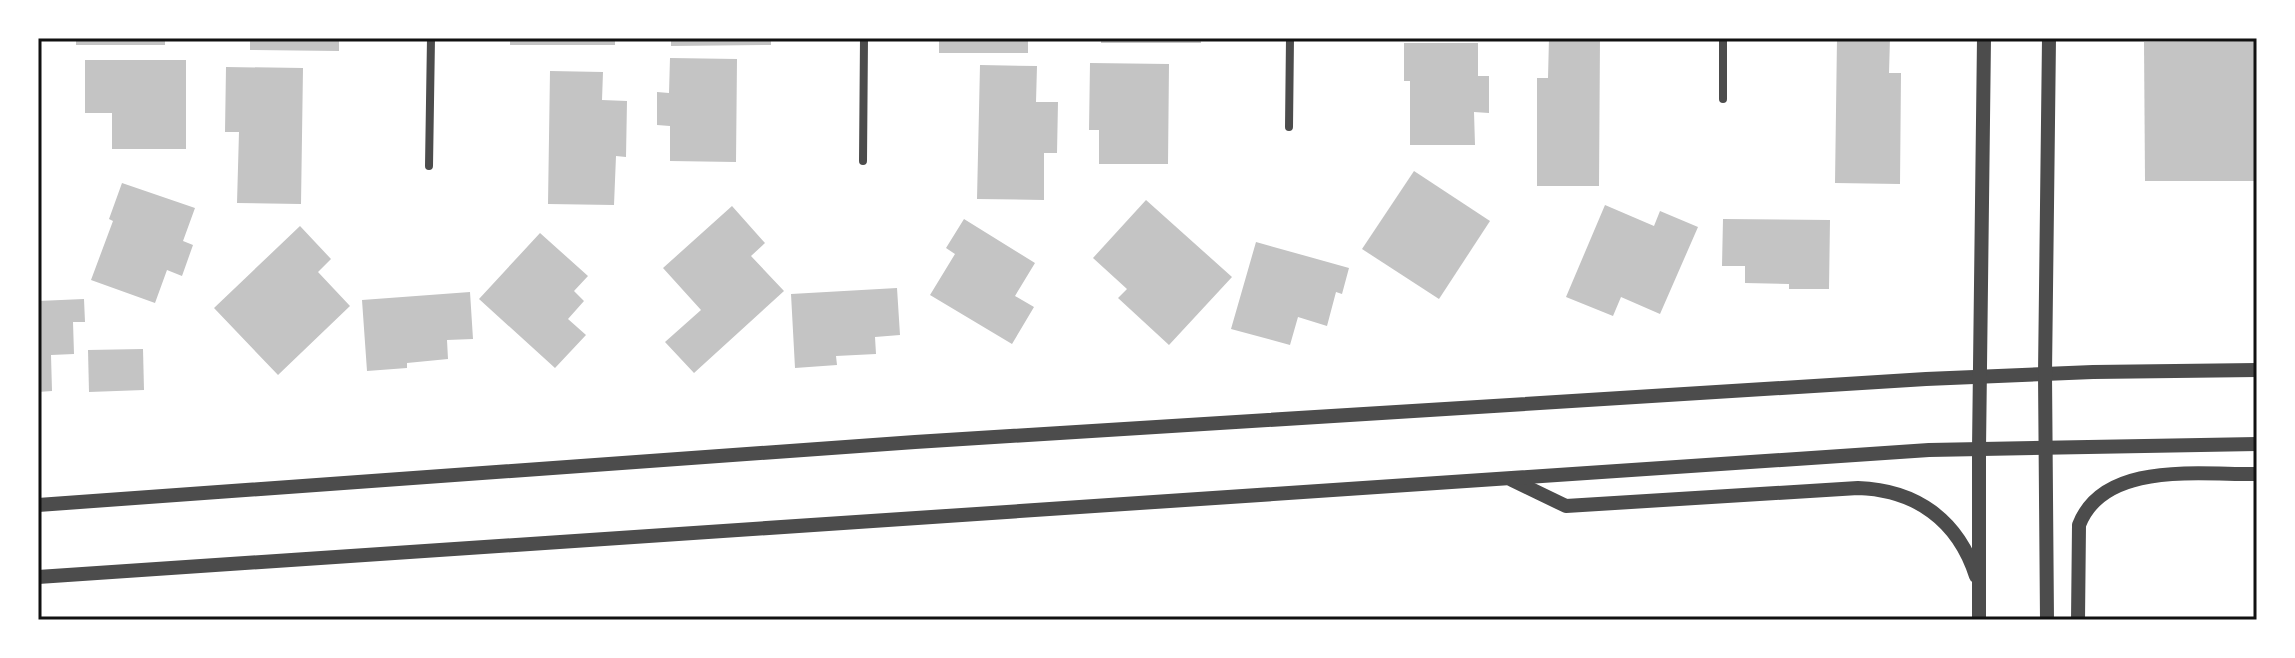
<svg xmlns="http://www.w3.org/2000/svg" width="2295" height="658" viewBox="0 0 2295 658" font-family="'DM Sans',sans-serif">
<rect width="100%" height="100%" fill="#fff"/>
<g fill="#c4c4c4">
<rect x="76" y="38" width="89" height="7"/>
<polygon points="250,38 339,38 339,51 250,50"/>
<rect x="510" y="38" width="105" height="7"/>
<polygon points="671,38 771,38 771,45 671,46"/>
<rect x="939" y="38" width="89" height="15"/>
<rect x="1101" y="38" width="100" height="5"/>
<polygon points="1549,38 1600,38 1599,186 1537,186 1537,78 1548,78"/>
<polygon points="1837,38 1890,38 1889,73 1901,73 1900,184 1835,183"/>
<polygon points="2257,41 2257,181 2145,181 2144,42"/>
<polygon points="1404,43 1478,43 1478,76 1489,76 1489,113 1474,112 1475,145 1410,145 1410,81 1404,81"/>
<polygon points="670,58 737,59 736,162 670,161 670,126 657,125 657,92 669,93"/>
<polygon points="85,60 186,60 186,149 112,149 112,113 85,113"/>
<polygon points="1090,63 1169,64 1168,164 1099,164 1099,130 1089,130"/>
<polygon points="980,65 1037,66 1036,102 1058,102 1057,153 1044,153 1044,200 977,199"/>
<polygon points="226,67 303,68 301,204 237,203 239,132 225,132"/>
<polygon points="550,71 603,72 602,100 627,101 626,157 616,156 614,205 548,204"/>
<polygon points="1414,171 1490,221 1439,299 1362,249"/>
<polygon points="122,183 195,208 183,241 193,245 182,276 167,270 155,303 91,280 113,221 109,219"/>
<polygon points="1146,200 1232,277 1169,345 1118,298 1127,289 1093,258"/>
<polygon points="1605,205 1654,226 1660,211 1698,227 1660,314 1621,297 1613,316 1566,297"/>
<polygon points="732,206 765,243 751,256 784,291 694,373 665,342 701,310 663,268"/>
<polygon points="964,219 1035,263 1015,296 1034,307 1012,344 930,295 955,254 946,248"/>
<polygon points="1723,219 1830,220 1829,289 1789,289 1789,284 1745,283 1745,266 1722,266"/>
<polygon points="300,226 331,259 318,272 350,306 278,375 214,308"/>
<polygon points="540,233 588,276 574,291 584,301 568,319 586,335 555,368 479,299"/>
<polygon points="1256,242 1349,268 1342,294 1336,292 1327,326 1298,317 1290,345 1231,329"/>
<polygon points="897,288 900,335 875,337 876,354 836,356 837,365 795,368 791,294"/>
<polygon points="470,292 473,339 447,340 448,359 407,363 407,368 367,371 362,300"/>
<polygon points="84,299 85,322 73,322 74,354 51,355 52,391 38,392 38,301"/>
<polygon points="143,349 144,390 89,392 88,350"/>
</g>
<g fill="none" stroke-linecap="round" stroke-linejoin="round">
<g stroke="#4c4c4c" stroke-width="8">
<polyline points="1723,99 1723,38"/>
<polyline points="1289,127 1290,38"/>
<polyline points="863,161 864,38"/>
<polyline points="429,166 431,38"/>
</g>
<g stroke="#4c4c4c" stroke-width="14">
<path d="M1512,480L1566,506L1858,488C1916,490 1958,520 1976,576"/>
<polyline points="38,505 915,442 1926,379 2093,372 2257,370"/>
<polyline points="38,577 1929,450 2257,444"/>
<polyline points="1979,620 1979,449 1984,38"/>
<polyline points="2047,620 2045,374 2049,38"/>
<path d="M2078,620L2079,525C2104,460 2202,475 2257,474"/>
</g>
</g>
<rect width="2295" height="658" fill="none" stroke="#ffffff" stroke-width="80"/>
<rect x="40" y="40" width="2215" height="578" fill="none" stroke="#111" stroke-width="3"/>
</svg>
